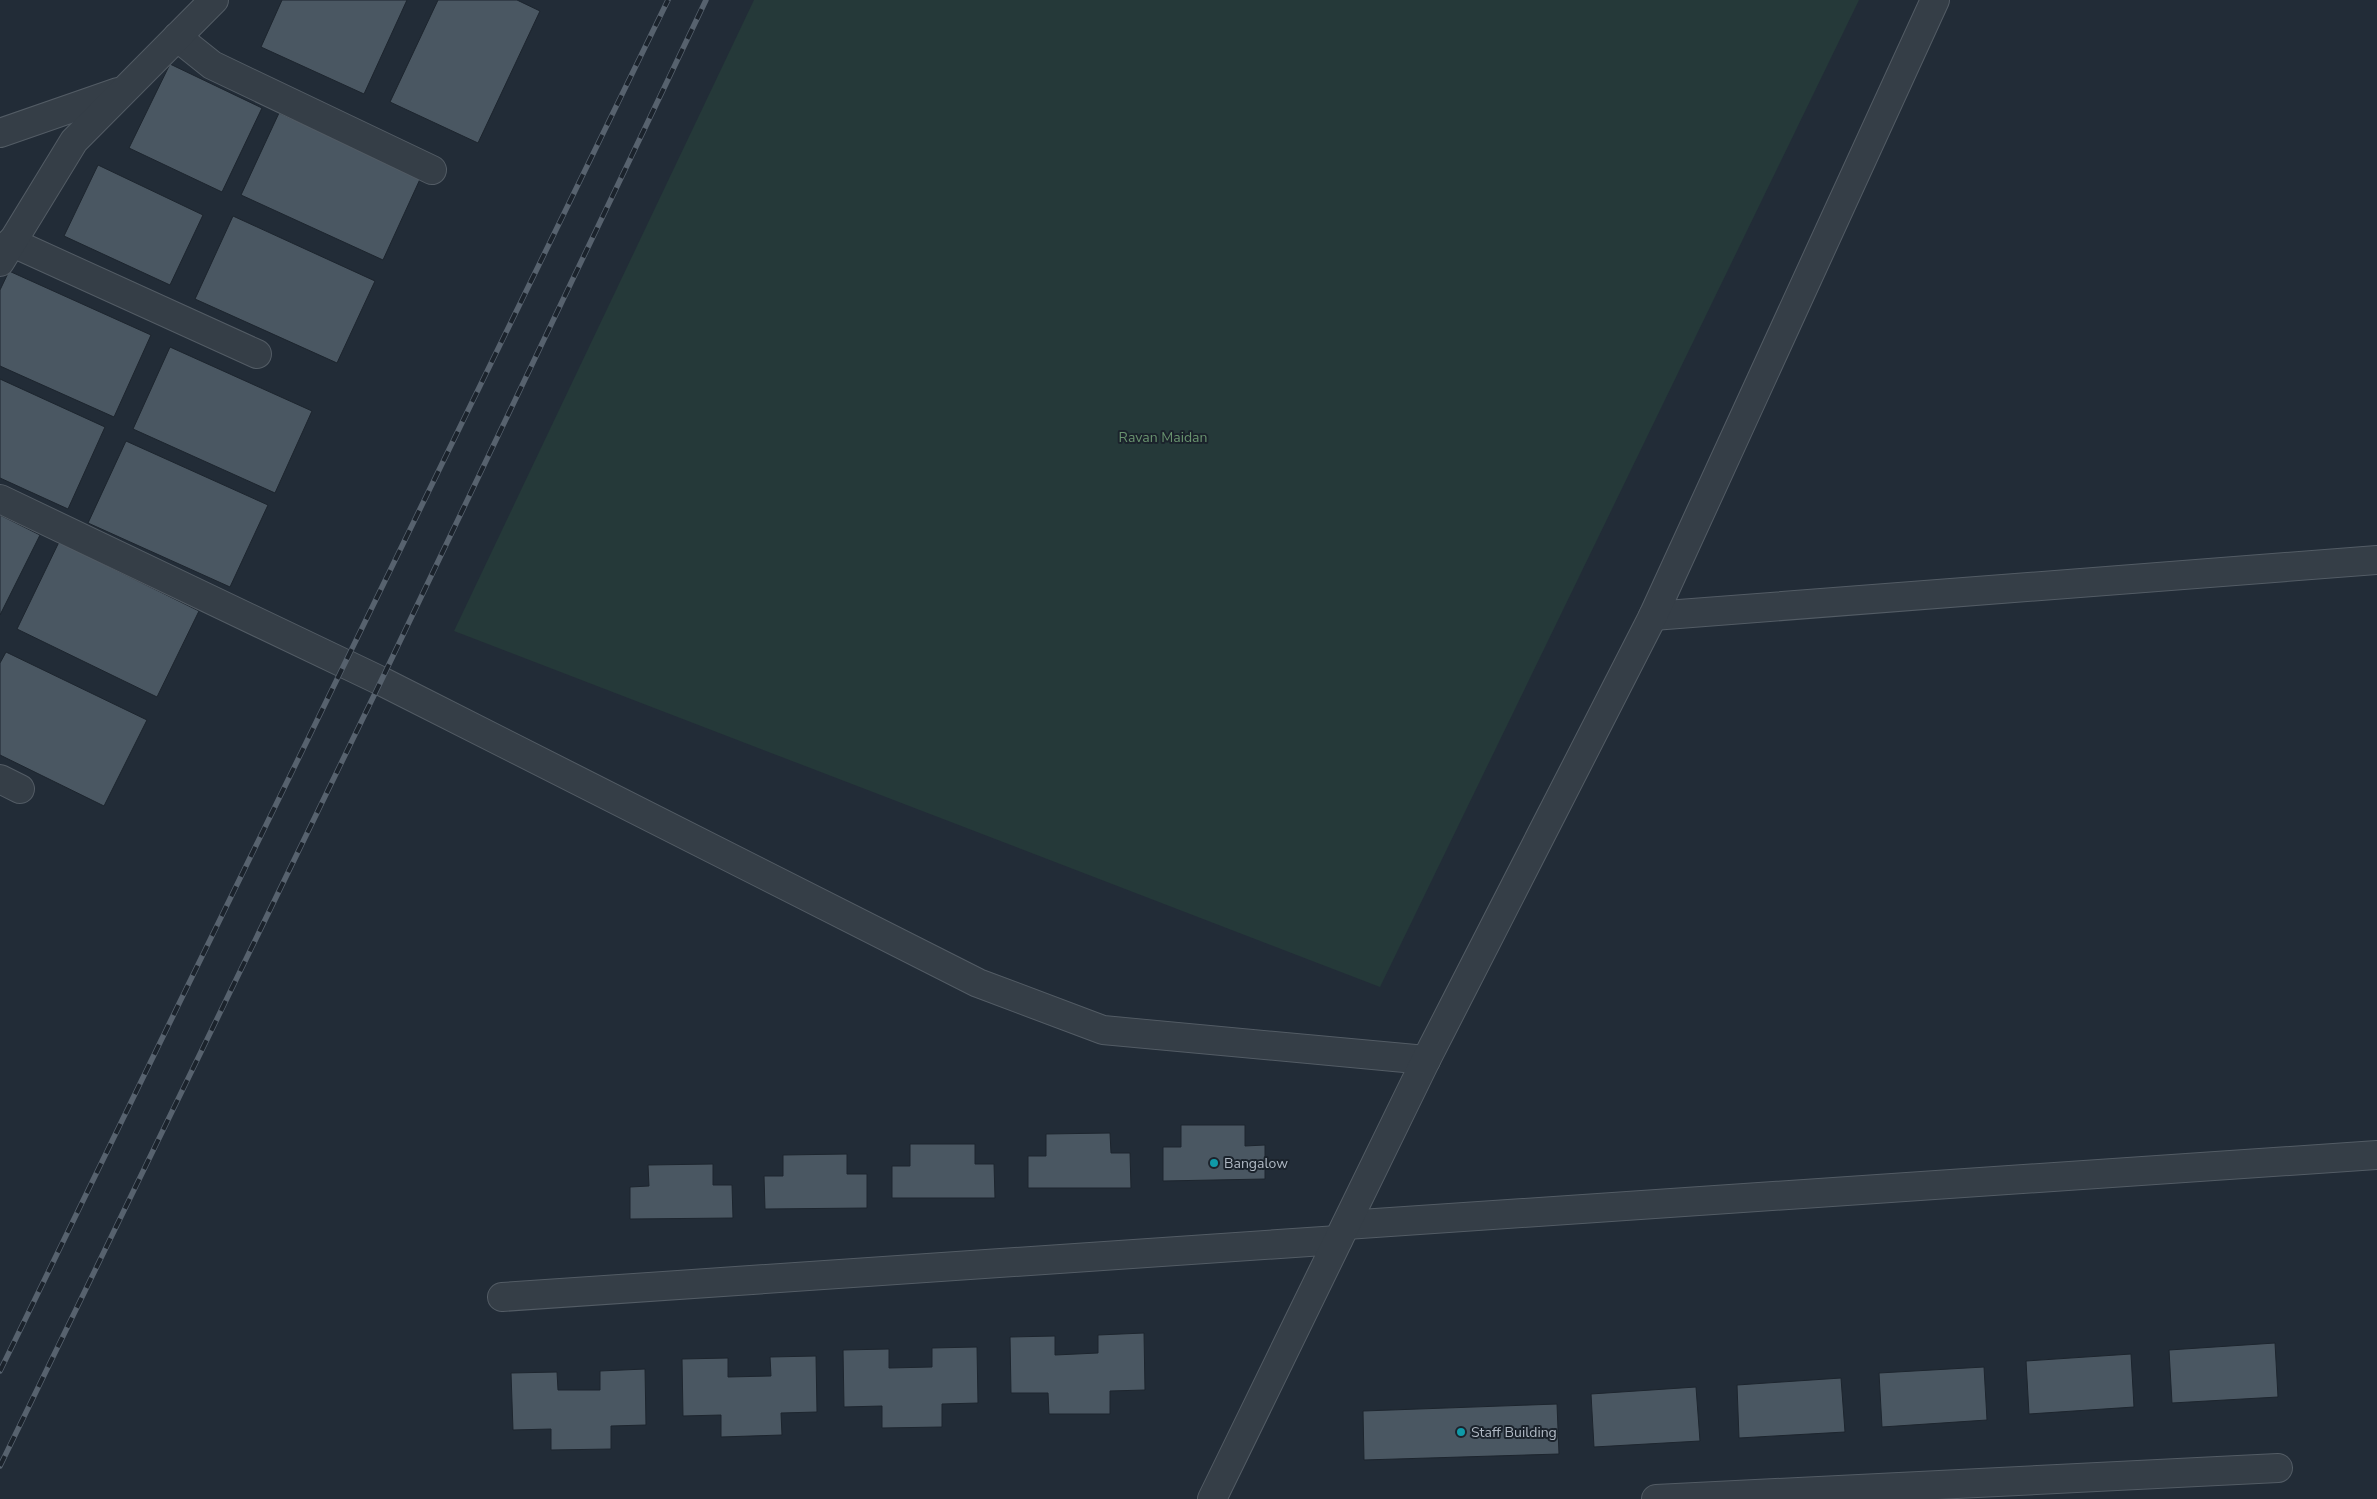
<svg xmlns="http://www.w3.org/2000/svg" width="2377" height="1499" viewBox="0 0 2377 1499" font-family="'Nunito Sans',sans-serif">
<rect width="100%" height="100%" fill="#222c37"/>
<polygon fill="#253939" points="754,0 1859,0 1380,987 454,631"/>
<g fill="#4a5762" stroke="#1d252e">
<polygon points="282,0 407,0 364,94 261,47"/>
<polygon points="438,0 517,0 540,11 478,143 390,102"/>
<polygon points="170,64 262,108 222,192 129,148"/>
<polygon points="279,113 421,177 383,260 241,195"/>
<polygon points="98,165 203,215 170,285 64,236"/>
<polygon points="233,216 375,281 337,363 195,299"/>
<polygon points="9,271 151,335 114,417 0,366 0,290"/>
<polygon points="170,347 312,411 275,493 133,429"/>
<polygon points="0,379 105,427 68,509 0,478"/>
<polygon points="126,441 268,505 230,587 88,523"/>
<polygon points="0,515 40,535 0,615"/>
<polygon points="59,542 199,611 157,697 17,629"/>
<polygon points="6,652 147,720 104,806 0,755 0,663"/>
<polygon points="1181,1125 1245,1125 1245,1146 1265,1145 1265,1179 1163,1181 1163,1147 1181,1147"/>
<polygon points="1110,1133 1111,1153 1130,1153 1131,1188 1028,1188 1028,1156 1046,1156 1046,1134"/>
<polygon points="910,1144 975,1144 975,1164 994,1164 995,1198 892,1198 892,1166 910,1166"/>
<polygon points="847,1154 847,1174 867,1174 867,1208 765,1209 764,1176 783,1176 783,1155"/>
<polygon points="713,1164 713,1185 732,1185 733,1218 630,1219 630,1187 649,1186 648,1165"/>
<polygon points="1144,1333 1145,1390 1110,1391 1110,1414 1049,1414 1048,1393 1011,1393 1010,1337 1055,1336 1055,1355 1098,1353 1098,1335"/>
<polygon points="2275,1343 2278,1397 2172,1403 2169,1350"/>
<polygon points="977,1347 978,1403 942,1404 942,1427 882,1428 882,1406 844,1407 843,1350 889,1349 889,1368 932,1367 932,1348"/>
<polygon points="2131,1354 2134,1407 2029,1414 2026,1361"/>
<polygon points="816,1356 817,1412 781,1413 782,1435 721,1437 721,1415 683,1416 682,1359 728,1358 728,1377 771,1376 770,1357"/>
<polygon points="1984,1367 1987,1420 1882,1427 1879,1373"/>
<polygon points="645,1369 646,1425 611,1426 611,1449 551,1450 551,1429 513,1430 511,1373 557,1372 558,1390 600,1390 600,1371"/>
<polygon points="1841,1378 1845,1432 1739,1438 1737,1385"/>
<polygon points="1696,1387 1700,1441 1594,1447 1591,1394"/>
<polygon points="1557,1404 1559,1454 1364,1460 1363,1411"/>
</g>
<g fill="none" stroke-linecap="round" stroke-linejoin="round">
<g stroke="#535c65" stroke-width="30">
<g id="minor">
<polyline points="177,37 212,65 432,170"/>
<polyline points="0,133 118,92"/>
<polyline points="11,242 257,354"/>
<polyline points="0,262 74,141 214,0"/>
<polyline points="0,499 381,681 978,983 1103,1030 1426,1060"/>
<polyline points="1653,616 2377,560"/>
<polyline points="0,779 20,789"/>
<polyline points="1346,1225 2377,1155"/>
<polyline points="502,1297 1338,1240"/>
<polyline points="1212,1499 1426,1060 1653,616 1935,0"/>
<polyline points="1656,1499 2278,1468"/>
</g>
</g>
<use href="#minor" stroke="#353e47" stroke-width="28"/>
<g stroke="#57626e" stroke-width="5.5">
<g id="rail">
<polyline points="0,1371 668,0"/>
<polyline points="0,1466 381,681 706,0"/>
</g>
</g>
<use href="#rail" stroke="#1b232c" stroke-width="4" stroke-dasharray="11" stroke-linecap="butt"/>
</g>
<g fill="#0f9aa8" stroke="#1b232c" stroke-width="2">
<circle cx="1214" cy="1163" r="5"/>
<circle cx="1461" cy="1432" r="5"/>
</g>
<g text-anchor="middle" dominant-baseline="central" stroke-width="4" stroke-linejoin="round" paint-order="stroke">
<g font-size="14" fill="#69936f" stroke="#1b232c">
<text x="1163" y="437">Ravan Maidan</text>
</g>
<g font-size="14" fill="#b0b9c4" stroke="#1b232c" text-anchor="start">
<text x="1224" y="1163">Bangalow</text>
<text x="1471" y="1432">Staff Building</text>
</g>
</g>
</svg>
